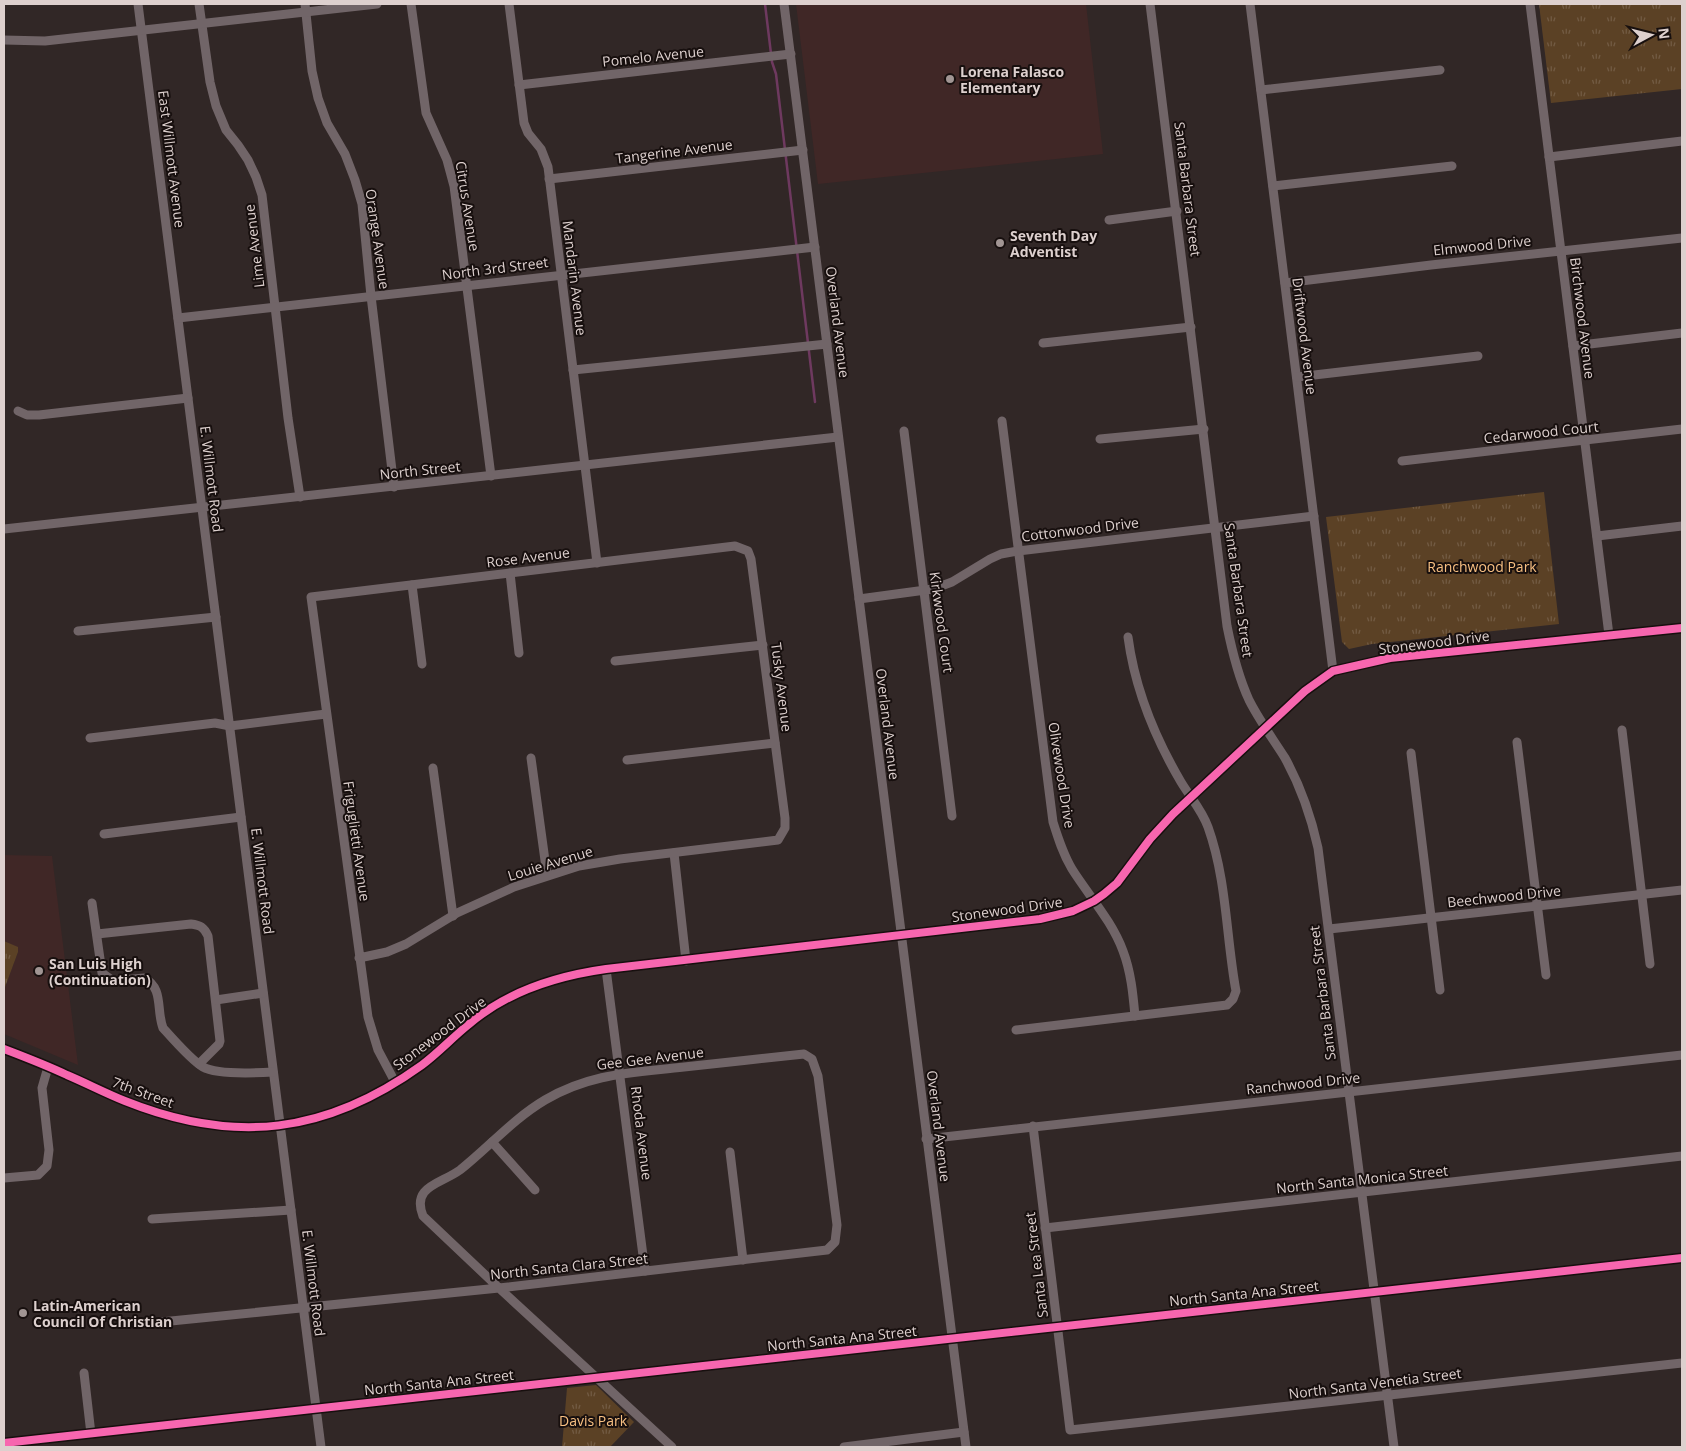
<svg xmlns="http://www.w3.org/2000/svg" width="1686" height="1451" viewBox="0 0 1686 1451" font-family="'Open Sans',sans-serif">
<defs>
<pattern id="grass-tufts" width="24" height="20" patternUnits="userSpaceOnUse" patternTransform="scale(1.25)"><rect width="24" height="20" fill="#5b4125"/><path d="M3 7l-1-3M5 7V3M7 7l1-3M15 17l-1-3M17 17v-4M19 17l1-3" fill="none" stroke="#725b43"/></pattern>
</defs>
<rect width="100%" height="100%" fill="#312726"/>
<g fill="#402726">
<polygon points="796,4 1086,4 1103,154 818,184"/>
<polygon points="4,855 52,856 78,1065 4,1034 4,990 18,952 17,947 4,941"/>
</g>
<g fill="url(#grass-tufts)">
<polygon points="1539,4 1682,4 1682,89 1551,103"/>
<polygon points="1544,492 1559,624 1372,644 1349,649 1342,642 1326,517"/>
<polygon points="4,941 18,947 18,952 4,990"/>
<polygon points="596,1385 634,1422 610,1447 562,1447 567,1388"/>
</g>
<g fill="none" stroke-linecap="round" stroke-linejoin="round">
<polyline stroke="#6e395f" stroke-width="2.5" points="765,4 772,62 776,74 815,402"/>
<g stroke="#716568" stroke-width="9">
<polyline points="138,4 321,1447"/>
<polyline points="199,4 210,82 216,106 226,130 238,145 248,160 256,177 262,195 288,418 300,497"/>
<polyline points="305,4 312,71 318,98 327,123 345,154 355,180 362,204 371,296 394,487"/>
<polyline points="411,4 426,113 447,160 454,186 491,476"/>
<polyline points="509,4 524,123 528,133 541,149 548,167 597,563"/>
<polyline points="784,4 966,1447"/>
<path d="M1150,4L1227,626C1232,651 1238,676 1249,700C1259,720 1273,739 1285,758C1301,787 1311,816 1318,848L1394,1447"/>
<polyline points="1250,4 1333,671"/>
<polyline points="1530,4 1609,635"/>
<polyline points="4,40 45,41 377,4"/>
<polyline points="519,85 791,54"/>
<polyline points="1261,90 1440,70"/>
<polyline points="1549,157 1682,141"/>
<polyline points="549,179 803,150"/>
<polyline points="1273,186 1452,166"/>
<polyline points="1109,220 1177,211"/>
<polyline points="1285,283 1431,265 1682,238"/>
<polyline points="178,318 815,247"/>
<polyline points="1043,343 1191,327"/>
<polyline points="1573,346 1682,333"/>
<polyline points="573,370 827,344"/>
<polyline points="1297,377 1478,356"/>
<polyline points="18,411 27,415 39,415 188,398"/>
<path d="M1002,421L1053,822C1058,838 1063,854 1072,869C1089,896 1112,921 1123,951C1131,972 1133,994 1135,1016"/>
<polyline points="904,431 952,816"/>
<polyline points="1100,439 1204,429"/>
<polyline points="1402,461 1682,429"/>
<polyline points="4,529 838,437"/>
<polyline points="1597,536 1682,526"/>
<polyline points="510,573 519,653"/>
<polyline points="412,585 422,664"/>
<polyline points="859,599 933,589 952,582 990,559 1001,554 1018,551 1314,516"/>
<polyline points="78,631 216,617"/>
<polyline points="615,661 763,645"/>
<polyline points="1622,730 1650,964"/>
<polyline points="90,738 215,723 230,726 326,714"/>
<polyline points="1517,742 1546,975"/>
<polyline points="1411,753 1440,990"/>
<polyline points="531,758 547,875"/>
<polyline points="627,760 775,743"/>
<polyline points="433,768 453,916"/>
<polyline points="104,834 241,817"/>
<polyline points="674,853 686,961"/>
<path d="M92,903L102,973L113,981L144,978C164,988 156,1010 163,1028C172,1038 192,1061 203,1067C217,1075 256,1073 273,1072"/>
<polyline points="1329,929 1682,890"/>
<path d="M97,934L191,924C200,925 204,927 208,936L220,1041L219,1044L199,1064"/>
<polyline points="359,958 387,952 406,944 457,913 514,887 579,866 620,859 778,840 785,828 785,818 751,559 748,551 735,546 311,597 368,1017 378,1050 395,1082"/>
<polyline points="606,969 645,1271"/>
<polyline points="216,1000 263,993"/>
<path d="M1016,1030L1227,1005L1233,999L1236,991C1226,937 1227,880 1208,827C1202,810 1190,797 1181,782C1154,736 1135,690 1128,637"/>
<path d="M4,1049C25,1057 46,1065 67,1075C86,1083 105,1093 125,1101C235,1145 326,1134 422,1065C438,1053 452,1038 468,1025C506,992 556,976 606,969L1040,919L1073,911L1094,901L1104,894L1117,883L1150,839L1173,814L1305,691L1333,671L1390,658L1682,628"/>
<polyline points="1033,1126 1070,1430 1682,1363"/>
<polyline points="926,1139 1682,1055"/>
<polyline points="492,1142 535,1190"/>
<polyline points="730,1152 743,1260"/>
<polyline points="4,1178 38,1175 47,1166 49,1150 42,1088 48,1067"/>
<polyline points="152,1219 291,1210"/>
<polyline points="1045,1228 1682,1156"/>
<path d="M161,1322L499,1288L827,1250L835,1242L837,1225L818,1076L812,1059L804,1054C764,1058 724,1063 684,1067C632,1073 591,1073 545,1100C513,1119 489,1147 460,1170C441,1184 411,1186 423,1216L499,1288L672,1447"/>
<polyline points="84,1373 91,1434"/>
<polyline points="4,1443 1682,1258"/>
<polyline points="844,1447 964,1432"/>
</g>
<g stroke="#170f0e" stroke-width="11">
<g id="cycleway">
<path d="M4,1049C25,1057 46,1065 67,1075C86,1083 105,1093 125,1101C235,1145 326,1134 422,1065C438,1053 452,1038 468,1025C506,992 556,976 606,969L1040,919L1073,911L1094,901L1104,894L1117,883L1150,839L1173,814L1305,691L1333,671L1390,658L1682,628"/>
<polyline points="4,1443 1682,1258"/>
</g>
</g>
<use href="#cycleway" stroke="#f766af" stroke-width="8"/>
</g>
<g fill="#a19593" stroke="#170f0e" stroke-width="2">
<circle cx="950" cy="79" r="5"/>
<circle cx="1000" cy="243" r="5"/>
<circle cx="39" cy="971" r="5"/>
<circle cx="23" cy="1313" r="5"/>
</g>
<g text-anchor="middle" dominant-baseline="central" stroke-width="4" stroke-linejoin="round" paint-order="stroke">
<g font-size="14" fill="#ddd0ce" stroke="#170f0e">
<text transform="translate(653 56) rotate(-6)">Pomelo Avenue</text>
<text transform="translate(674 151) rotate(-7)">Tangerine Avenue</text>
<text transform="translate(172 159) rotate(83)">East Willmott Avenue</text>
<text transform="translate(1188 189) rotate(83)">Santa Barbara Street</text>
<text transform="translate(468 206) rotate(81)">Citrus Avenue</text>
<text transform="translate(378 239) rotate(82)">Orange Avenue</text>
<text transform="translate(1482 245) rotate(-6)">Elmwood Drive</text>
<text transform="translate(254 246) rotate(-97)">Lime Avenue</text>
<text transform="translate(495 268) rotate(-7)">North 3rd Street</text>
<text transform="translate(575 278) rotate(83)">Mandarin Avenue</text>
<text transform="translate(1583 318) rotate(83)">Birchwood Avenue</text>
<text transform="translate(838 322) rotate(83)">Overland Avenue</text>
<text transform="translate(1305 336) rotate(83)">Driftwood Avenue</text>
<text transform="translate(1541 432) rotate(-6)">Cedarwood Court</text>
<text transform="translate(420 470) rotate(-6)">North Street</text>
<text transform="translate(212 479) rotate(83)">E. Willmott Road</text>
<text transform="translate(1080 529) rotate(-7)">Cottonwood Drive</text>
<text transform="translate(528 557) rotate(-7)">Rose Avenue</text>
<text transform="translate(1239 590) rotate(82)">Santa Barbara Street</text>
<text transform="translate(942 622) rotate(82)">Kirkwood Court</text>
<text transform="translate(1434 642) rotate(-7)">Stonewood Drive</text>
<text transform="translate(782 687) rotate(83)">Tusky Avenue</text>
<text transform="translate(888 724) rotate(83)">Overland Avenue</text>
<text transform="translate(1062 775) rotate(81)">Olivewood Drive</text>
<text transform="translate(357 841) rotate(82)">Friguglietti Avenue</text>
<text transform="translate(550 863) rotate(-17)">Louie Avenue</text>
<text transform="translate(263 881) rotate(83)">E. Willmott Road</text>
<text transform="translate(1504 896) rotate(-6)">Beechwood Drive</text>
<text transform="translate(1007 909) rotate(-8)">Stonewood Drive</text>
<text transform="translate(1322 993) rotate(-97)">Santa Barbara Street</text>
<text transform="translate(439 1033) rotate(-37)">Stonewood Drive</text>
<text transform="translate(650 1058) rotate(-7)">Gee Gee Avenue</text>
<text transform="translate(1303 1083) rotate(-6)">Ranchwood Drive</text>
<text transform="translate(143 1092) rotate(20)">7th Street</text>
<text transform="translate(939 1126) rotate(83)">Overland Avenue</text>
<text transform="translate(642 1133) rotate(83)">Rhoda Avenue</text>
<text transform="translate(1362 1179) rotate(-6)">North Santa Monica Street</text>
<text transform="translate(1036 1265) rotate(-97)">Santa Lea Street</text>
<text transform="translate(569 1266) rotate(-6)">North Santa Clara Street</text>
<text transform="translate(314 1283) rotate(83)">E. Willmott Road</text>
<text transform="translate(1244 1293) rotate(-6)">North Santa Ana Street</text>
<text transform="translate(842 1338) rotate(-6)">North Santa Ana Street</text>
<text transform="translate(439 1382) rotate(-6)">North Santa Ana Street</text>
<text transform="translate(1375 1383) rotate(-7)">North Santa Venetia Street</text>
</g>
<g font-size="14" font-weight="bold" fill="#ddd0ce" stroke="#170f0e" text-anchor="start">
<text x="960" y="71">Lorena Falasco<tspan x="960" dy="16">Elementary</tspan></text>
<text x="1010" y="235">Seventh Day<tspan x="1010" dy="16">Adventist</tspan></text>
<text x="49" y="963">San Luis High<tspan x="49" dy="16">(Continuation)</tspan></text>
<text x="33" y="1305">Latin-American<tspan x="33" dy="16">Council Of Christian</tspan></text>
</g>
<g font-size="14" fill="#f8c082" stroke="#170f0e">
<text x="1482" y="566">Ranchwood Park</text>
<text x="593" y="1420">Davis Park</text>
</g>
</g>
<rect width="1686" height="1451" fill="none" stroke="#ddd0ce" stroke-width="10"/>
<g transform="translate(1651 35) rotate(83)" stroke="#170f0e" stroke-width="4" paint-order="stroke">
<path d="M0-4L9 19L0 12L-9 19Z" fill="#ddd0ce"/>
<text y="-8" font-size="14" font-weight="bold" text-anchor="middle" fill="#ddd0ce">N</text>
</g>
</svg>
